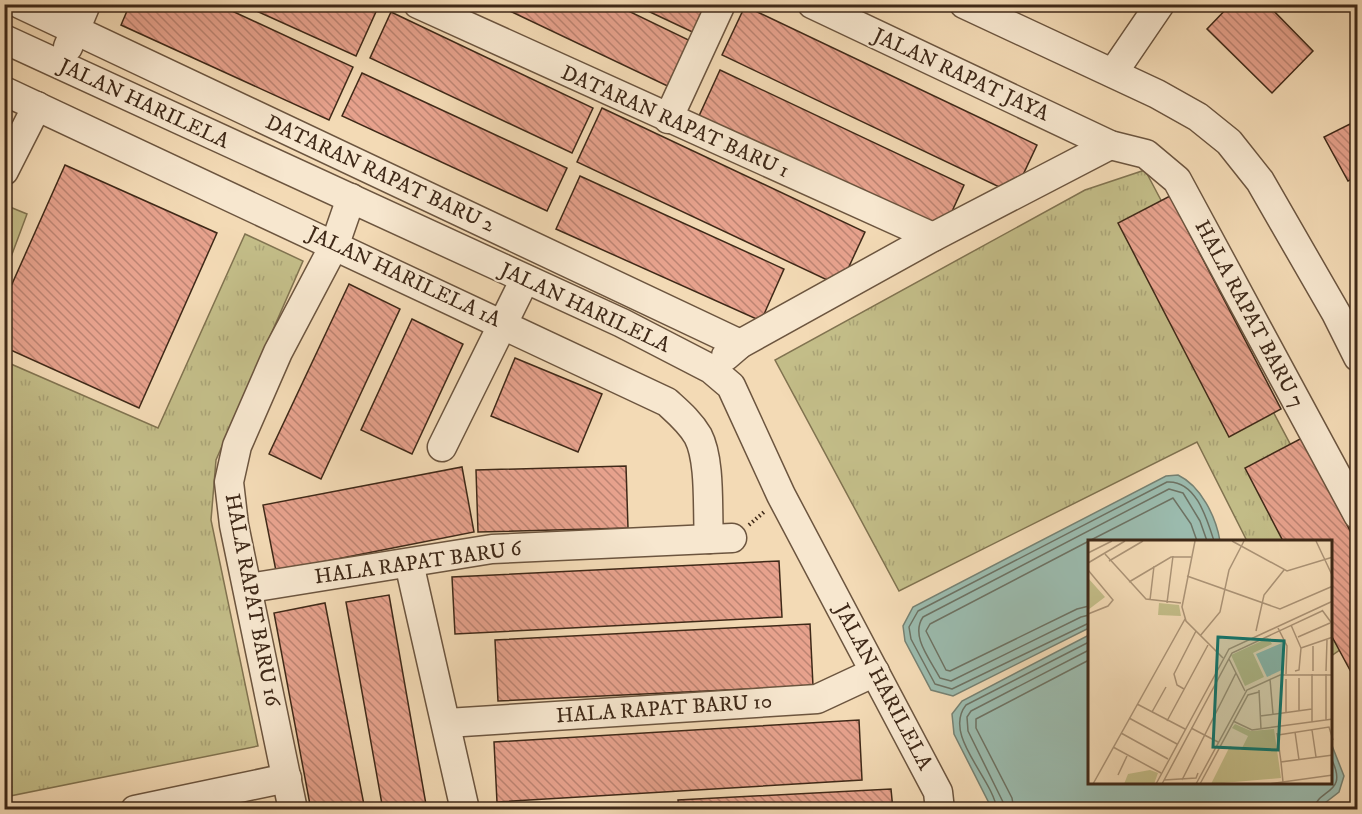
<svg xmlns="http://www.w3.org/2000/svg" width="1362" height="814" viewBox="0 0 1362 814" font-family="'IM FELL DW Pica',serif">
<defs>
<pattern id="grass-tufts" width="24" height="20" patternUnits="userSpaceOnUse" patternTransform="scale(1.5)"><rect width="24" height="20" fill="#c3bd88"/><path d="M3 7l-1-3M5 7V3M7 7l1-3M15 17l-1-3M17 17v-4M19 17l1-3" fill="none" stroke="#a9a275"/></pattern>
<pattern id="building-back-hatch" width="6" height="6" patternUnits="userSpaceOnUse" patternTransform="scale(1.5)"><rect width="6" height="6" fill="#e7a28d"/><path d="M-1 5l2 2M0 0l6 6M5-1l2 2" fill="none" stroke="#bd8472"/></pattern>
</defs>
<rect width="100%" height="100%" fill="#f3dab5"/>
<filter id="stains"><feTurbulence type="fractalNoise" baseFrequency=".00333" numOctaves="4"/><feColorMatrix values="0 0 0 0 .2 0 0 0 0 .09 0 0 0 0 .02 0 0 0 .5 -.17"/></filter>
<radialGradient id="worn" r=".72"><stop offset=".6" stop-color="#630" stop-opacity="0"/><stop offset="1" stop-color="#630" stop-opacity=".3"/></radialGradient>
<g fill="url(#grass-tufts)" stroke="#817350" stroke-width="1.5">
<polygon points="1145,170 1357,570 1357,638 1331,656 1330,541 1247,541 1197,442 899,591 775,360 1085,190"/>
<polygon points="5,205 27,214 5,273"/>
<polygon points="245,234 303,261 216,460 211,520 258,746 5,797 4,361 158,428"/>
</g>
<g fill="#9bbbae" stroke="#768172" stroke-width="1.5">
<path d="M1178,475C1201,486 1216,517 1220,541H1089V628L953,696L931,690L905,641L903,626L913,607L1166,476Z"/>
<polygon points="1089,635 1089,782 1330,782 1331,743 1344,776 1339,792 1317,809 992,809 954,734 952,714 962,701"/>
</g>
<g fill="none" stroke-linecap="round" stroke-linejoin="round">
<g stroke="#6d7263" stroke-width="1.5">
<polyline points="1089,541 930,624 926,631 946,670 950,671 1077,609 1089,606"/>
<polyline points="1089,541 1173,498 1191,524 1197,541"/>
<path d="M1089,615L1081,617L951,681L940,678C930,659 910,636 923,617L1169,489L1183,493L1200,521L1207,541"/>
<path d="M1089,623L952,689L935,684L911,639L909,627L918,611L1167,482C1196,480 1207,519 1214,541"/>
<path d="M997,810C993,778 942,735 966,705L1089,642"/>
<polyline points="1005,810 1003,802 968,731 967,717 971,711 1089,650"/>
<polyline points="1014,810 1012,798 976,728 976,719 1089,660"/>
<path d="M1314,810C1317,787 1351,796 1330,756"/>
</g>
</g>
<g fill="url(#building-back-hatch)" stroke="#3f2918" stroke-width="1.5">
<polygon points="130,4 217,4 353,67 329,120 121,25"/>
<polygon points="241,4 377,4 379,5 356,56"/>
<polygon points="495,4 614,4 699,45 678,91"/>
<polygon points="633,4 718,4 703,37"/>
<polygon points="1231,4 1267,4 1313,51 1272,93 1207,29"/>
<polygon points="745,6 1037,145 1014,194 722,55"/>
<polygon points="391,12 593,108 572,153 370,58"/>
<polygon points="720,70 964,185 943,231 699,116"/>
<polygon points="362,73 567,168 547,211 342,116"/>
<polygon points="602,108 865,232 840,286 577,162"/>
<polygon points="1358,120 1358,176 1348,181 1324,137"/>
<polygon points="65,165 217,233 139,408 4,347 4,302"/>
<polygon points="580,176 784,269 761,321 556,229"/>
<polygon points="1170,196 1281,409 1229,437 1118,223"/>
<polygon points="349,284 400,309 321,479 269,454"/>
<polygon points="412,319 463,344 412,454 361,430"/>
<polygon points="515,358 602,394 578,452 491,416"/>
<polygon points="1302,438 1358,546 1358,685 1330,633 1330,541 1283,541 1245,468"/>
<polygon points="626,466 628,528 478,532 476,470"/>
<polygon points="462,467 474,532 276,571 263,505"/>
<polygon points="779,561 782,617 455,634 452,577"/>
<polygon points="389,595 427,810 383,810 346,602"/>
<polygon points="325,603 365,810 311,810 274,613"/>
<polygon points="810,624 813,686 498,701 495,640"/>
<polygon points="859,720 862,780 497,802 494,742"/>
<polygon points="891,789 893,810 679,810 678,800"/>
<polygon points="666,803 667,810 511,809"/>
</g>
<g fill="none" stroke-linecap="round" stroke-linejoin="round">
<g stroke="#6c553f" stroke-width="31">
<g id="minor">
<polyline points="20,4 740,344"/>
<polyline points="418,4 933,237"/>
<polyline points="812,4 1110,145 1146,154 1177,180 1358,515"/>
<polyline points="964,4 1157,94 1198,117 1229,142 1260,181 1336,313 1358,357"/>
<polyline points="4,39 622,323 711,369 731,386 781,495 938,792 940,810"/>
<polyline points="68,47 86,4"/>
<polyline points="1113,73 1160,4"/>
<path d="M4,91L667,402C678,412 690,422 698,436C711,461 707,511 709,539"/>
<polyline points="668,119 721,4"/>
<polyline points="4,171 37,106"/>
<polyline points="726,356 740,344 933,237 1110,145"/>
<polyline points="442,447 525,279"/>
<polyline points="409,563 465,810"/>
<polyline points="249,588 492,549 732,538"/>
<polyline points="447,723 817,699 875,672"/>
<polyline points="135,810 287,778"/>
<polyline points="293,810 234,525 229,482 237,446 278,352 335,244 351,198"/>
</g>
</g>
<polyline stroke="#3f2918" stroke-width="4" stroke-dasharray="1.5 3" stroke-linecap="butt" points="749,525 764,512"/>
<use href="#minor" stroke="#f7e7cf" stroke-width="28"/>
</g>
<g text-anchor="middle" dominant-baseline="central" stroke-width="4.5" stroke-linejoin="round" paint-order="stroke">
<g font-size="21" fill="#3f2918" stroke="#f7e7cf">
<text transform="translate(961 75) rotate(25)">JALAN RAPAT JAYA</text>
<text transform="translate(144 104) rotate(25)">JALAN HARILELA</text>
<text transform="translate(675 122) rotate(24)">DATARAN RAPAT BARU 1</text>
<text transform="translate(380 174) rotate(25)">DATARAN RAPAT BARU 2</text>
<text transform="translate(404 277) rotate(25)">JALAN HARILELA 1A</text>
<text transform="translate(585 308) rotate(25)">JALAN HARILELA</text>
<text transform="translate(1249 314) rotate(62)">HALA RAPAT BARU 7</text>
<text transform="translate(418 563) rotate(-8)">HALA RAPAT BARU 6</text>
<text transform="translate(252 600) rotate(79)">HALA RAPAT BARU 16</text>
<text transform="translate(883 687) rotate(62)">JALAN HARILELA</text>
<text transform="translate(664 709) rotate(-4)">HALA RAPAT BARU 10</text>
</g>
</g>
<g transform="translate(1088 540)">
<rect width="244" height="244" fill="#f3dab5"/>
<path d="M0,38L17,57L0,70ZM71,63L91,65L93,76L70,75ZM180,98L184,104L165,113L176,137L157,146L143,115ZM147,184L163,191L186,189L193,238L123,244L142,206L153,210L160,196L144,188Z" fill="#c3bd88"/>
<path d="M62,230L70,233L66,244H36L40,234Z" fill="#c3bd88"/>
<path d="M194,103L196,129L179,137L168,114Z" fill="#9bbbae"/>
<path fill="none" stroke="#ab9376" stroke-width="1.5" d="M107,1L94,67L98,81L135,118M144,1L199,31L245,17M228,1L245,37M0,13L24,1M17,14L58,59L93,63M21,21L55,1M0,23L37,1M99,36L192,69L245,46M41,42L83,17H103M62,60L66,26M79,63L85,16M234,70L245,85M0,74L20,66L25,60L0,30M203,85L213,108L211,130L207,131M190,88L199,106L198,134M168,91L176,55L196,30M112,96L132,72L141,30L156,1M210,97L242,83M213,108L245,97M141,119L157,151M225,131V106M238,131L239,100M182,139L185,174M96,149L89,145L86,134L108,91M171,150L173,189M49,164L97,189M211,170V138M64,172L78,147M198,172V139M172,176L224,169M41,178L89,204M238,180V134M79,181L120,105M145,181L164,190L245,179M224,182V134M103,188L130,202M224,190L228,217M207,192L211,220M33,193L80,219M189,193L193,222M190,195L241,187L245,200M25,207L73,233M30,235L39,216M76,240L108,238L110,233M94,240L148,133M195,242L193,222L245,215M5,244L97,79M68,244L141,109L245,61M74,244L144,113L234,71M108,244L159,150L192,135H245M112,244L160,155L171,152M181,244L245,235"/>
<path fill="#0f766e" fill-opacity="0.15" stroke="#0f766e" stroke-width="3" d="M130,97L196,101L190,210L125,207Z"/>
<rect width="244" height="244" fill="none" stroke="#3f2918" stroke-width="3"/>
</g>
<rect width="1362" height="814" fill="none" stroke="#f3dab5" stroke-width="24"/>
<rect x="6" y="6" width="1350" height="802" fill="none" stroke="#3f2918" stroke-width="3"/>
<rect x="12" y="12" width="1338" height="790" fill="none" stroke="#3f2918" stroke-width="1.5"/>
<rect width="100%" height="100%" filter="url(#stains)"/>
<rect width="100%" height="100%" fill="url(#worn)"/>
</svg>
